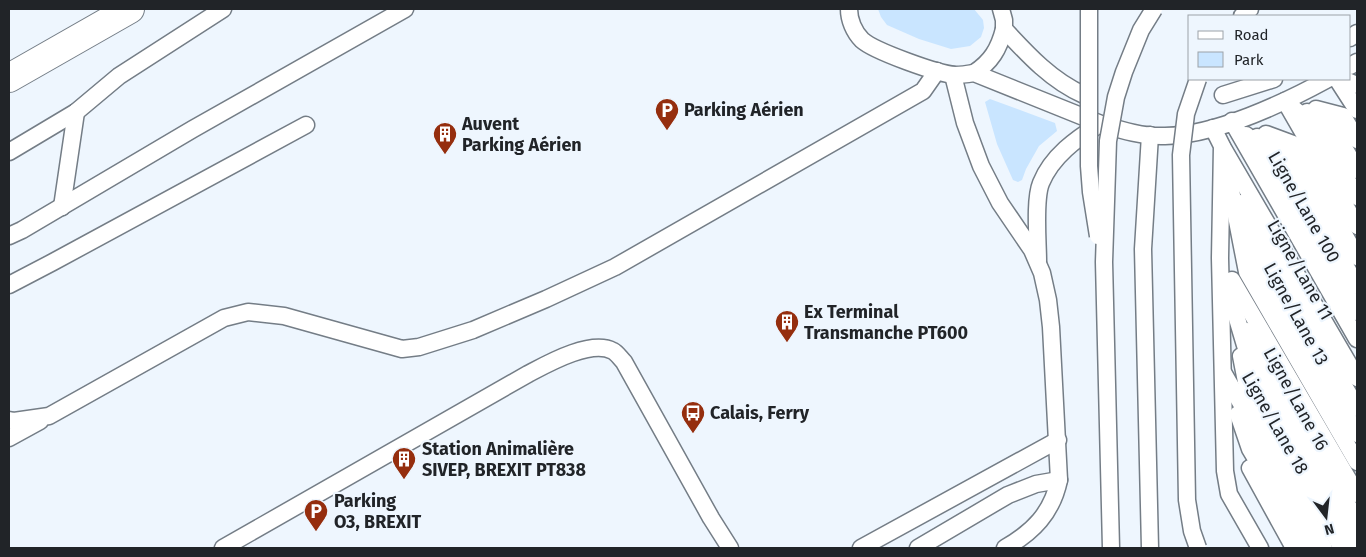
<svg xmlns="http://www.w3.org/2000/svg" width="1366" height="557" viewBox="0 0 1366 557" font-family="'Fira Sans',sans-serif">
<rect width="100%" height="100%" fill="#eef6fe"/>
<g fill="#c9e5ff">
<polygon points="878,9 974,9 983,20 984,28 981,37 970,46 951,49 919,39 887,25 881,17"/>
<polygon points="990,99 1055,123 1057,131 1039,146 1026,169 1022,180 1018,182 1013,180 997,144 985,102"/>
</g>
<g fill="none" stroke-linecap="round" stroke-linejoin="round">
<g stroke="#747d86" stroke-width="19">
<g id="service">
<path d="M849,9C849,20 854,32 862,40C874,51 938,74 955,75C962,75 968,74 974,73L1101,124C1121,130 1144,137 1165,136C1216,135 1284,103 1328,79"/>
<path d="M1001,9L1004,20V29C1028,55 1052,81 1084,95"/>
<polyline points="1242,16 1250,9"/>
<polyline points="1350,38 1357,33"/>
<polyline points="1350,66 1357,62"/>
<path d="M974,73C991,62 999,49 1004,29"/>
<path d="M953,75L965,123L981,166L1000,203L1032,250L1042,273L1048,300L1051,327L1059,480C1052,513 1033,532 1005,548"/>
<polyline points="1337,79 1357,110"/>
<polyline points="1343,79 1357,85"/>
<polyline points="1223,95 1274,79"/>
<polyline points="1285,101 1357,226"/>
<polyline points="1294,109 1318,129 1357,197"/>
<polyline points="1316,109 1343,116 1357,140"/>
<polyline points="1307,112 1330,123 1357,170"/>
<polyline points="1232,121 1357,339"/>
<polyline points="1213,128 1222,146 1220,258 1225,471 1229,494 1260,548"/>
<polyline points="1266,134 1293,144 1357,257"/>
<polyline points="1150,135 1143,249 1150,548"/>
<polyline points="1246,135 1269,158 1357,312"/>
<polyline points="1257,137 1280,151 1357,286"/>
<polyline points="1223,148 1357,378"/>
<polyline points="9,152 76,112 119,76 223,9"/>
<polyline points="1229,180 1247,272 1357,462"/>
<polyline points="1241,203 1246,217 1357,408"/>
<polyline points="62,207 76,112"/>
<polyline points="9,236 22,230 193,129 405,9"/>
<polyline points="1246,243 1357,434"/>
<path d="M1038,261C1038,242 1034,200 1041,183C1052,156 1076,139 1100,124"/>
<polyline points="1232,280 1357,494"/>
<polyline points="9,285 53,262 306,125"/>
<polyline points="1227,285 1250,362 1357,546"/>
<polyline points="1247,331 1357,521"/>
<polyline points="1241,356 1247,387 1342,548"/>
<polyline points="1224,374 1324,548"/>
<polyline points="1238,414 1250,449 1309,548"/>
<polyline points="9,420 14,421 49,416 224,318 248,312 284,316 402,349 419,347 473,330 546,299 615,267 923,91 937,71"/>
<polyline points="9,438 40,421"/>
<polyline points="1250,468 1294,548"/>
<path d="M223,548L528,374C547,364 591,339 613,351C617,353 620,358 624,362L711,518L730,548"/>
<polyline points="861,548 1058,440"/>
<polyline points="918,548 1008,495 1036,484 1059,480"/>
</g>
</g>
<g stroke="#747d86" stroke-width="30">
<polyline id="tertiary" points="9,78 130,9"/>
</g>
<use href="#service" stroke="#fff" stroke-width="16"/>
<use href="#tertiary" stroke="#fff" stroke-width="28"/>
<g stroke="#747d86" stroke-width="19" stroke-linecap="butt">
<g id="service-bridge">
<polyline points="1089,9 1089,166 1091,192 1098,236"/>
<polyline points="1111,548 1104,262 1108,141 1116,97 1124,72 1141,30 1154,9"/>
<polyline points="1198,548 1192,531 1187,500 1181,155 1186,114 1198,79"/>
</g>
</g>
<use href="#service-bridge" stroke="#fff" stroke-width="16"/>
</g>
<defs>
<g id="parking-pin" transform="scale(1.25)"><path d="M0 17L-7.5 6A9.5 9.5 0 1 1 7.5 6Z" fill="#952e0e" stroke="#eef6fe"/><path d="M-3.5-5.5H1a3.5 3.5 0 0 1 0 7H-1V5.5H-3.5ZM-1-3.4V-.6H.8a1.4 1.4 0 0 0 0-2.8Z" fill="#fff"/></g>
<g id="building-pin" transform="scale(1.25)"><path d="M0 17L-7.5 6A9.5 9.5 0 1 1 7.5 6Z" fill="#952e0e" stroke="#eef6fe"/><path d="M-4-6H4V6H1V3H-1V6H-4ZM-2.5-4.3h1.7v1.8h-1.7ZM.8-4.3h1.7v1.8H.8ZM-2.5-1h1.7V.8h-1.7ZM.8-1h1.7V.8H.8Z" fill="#fff"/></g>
<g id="bus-pin" transform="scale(1.25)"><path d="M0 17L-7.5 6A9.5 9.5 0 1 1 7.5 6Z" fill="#952e0e" stroke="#eef6fe"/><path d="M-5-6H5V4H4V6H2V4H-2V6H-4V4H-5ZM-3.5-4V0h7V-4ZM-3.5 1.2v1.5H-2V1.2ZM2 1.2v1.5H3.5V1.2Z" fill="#fff"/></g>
</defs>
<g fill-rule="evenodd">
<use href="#parking-pin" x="667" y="110"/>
<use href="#building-pin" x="445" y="134"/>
<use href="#building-pin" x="787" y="322"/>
<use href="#bus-pin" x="693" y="413"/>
<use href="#building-pin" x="404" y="459"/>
<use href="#parking-pin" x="316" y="511"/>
</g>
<g text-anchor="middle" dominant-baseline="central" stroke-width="4.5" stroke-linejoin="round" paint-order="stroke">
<g font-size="18" font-weight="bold" fill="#212428" stroke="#eef6fe" text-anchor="start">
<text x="684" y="110">Parking Aérien</text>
<text x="462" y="124">Auvent<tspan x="462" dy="21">Parking Aérien</tspan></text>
<text x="804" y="312">Ex Terminal<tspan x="804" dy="21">Transmanche PT600</tspan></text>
<text x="710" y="413">Calais, Ferry</text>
<text x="422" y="449">Station Animalière<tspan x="422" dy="21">SIVEP, BREXIT PT838</tspan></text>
<text x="334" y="501">Parking<tspan x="334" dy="21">O3, BREXIT</tspan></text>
</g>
<g font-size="18" fill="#212428" stroke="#eef6fe">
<text transform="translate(1304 207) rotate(60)">Ligne/Lane 100</text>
<text transform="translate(1300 270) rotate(60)">Ligne/Lane 11</text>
<text transform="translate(1296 314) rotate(61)">Ligne/Lane 13</text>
<text transform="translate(1296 399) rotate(61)">Ligne/Lane 16</text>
<text transform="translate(1275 423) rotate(60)">Ligne/Lane 18</text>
</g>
</g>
<rect width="1366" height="557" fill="none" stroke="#212428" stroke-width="20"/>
<rect x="1188" y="15" width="162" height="65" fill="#eef6fe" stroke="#9ca2a8"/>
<rect x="1198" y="31" width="25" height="8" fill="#ffffff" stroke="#9ca2a8"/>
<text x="1234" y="40" font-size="15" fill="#212428">Road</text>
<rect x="1198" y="52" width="25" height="15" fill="#c9e5ff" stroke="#9ca2a8"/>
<text x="1234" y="65" font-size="15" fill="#212428">Park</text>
<g transform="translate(1326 517) rotate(165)" stroke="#eef6fe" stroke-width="4" paint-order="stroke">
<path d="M0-4L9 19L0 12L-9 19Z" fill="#212428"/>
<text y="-8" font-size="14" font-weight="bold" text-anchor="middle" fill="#212428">N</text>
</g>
</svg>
